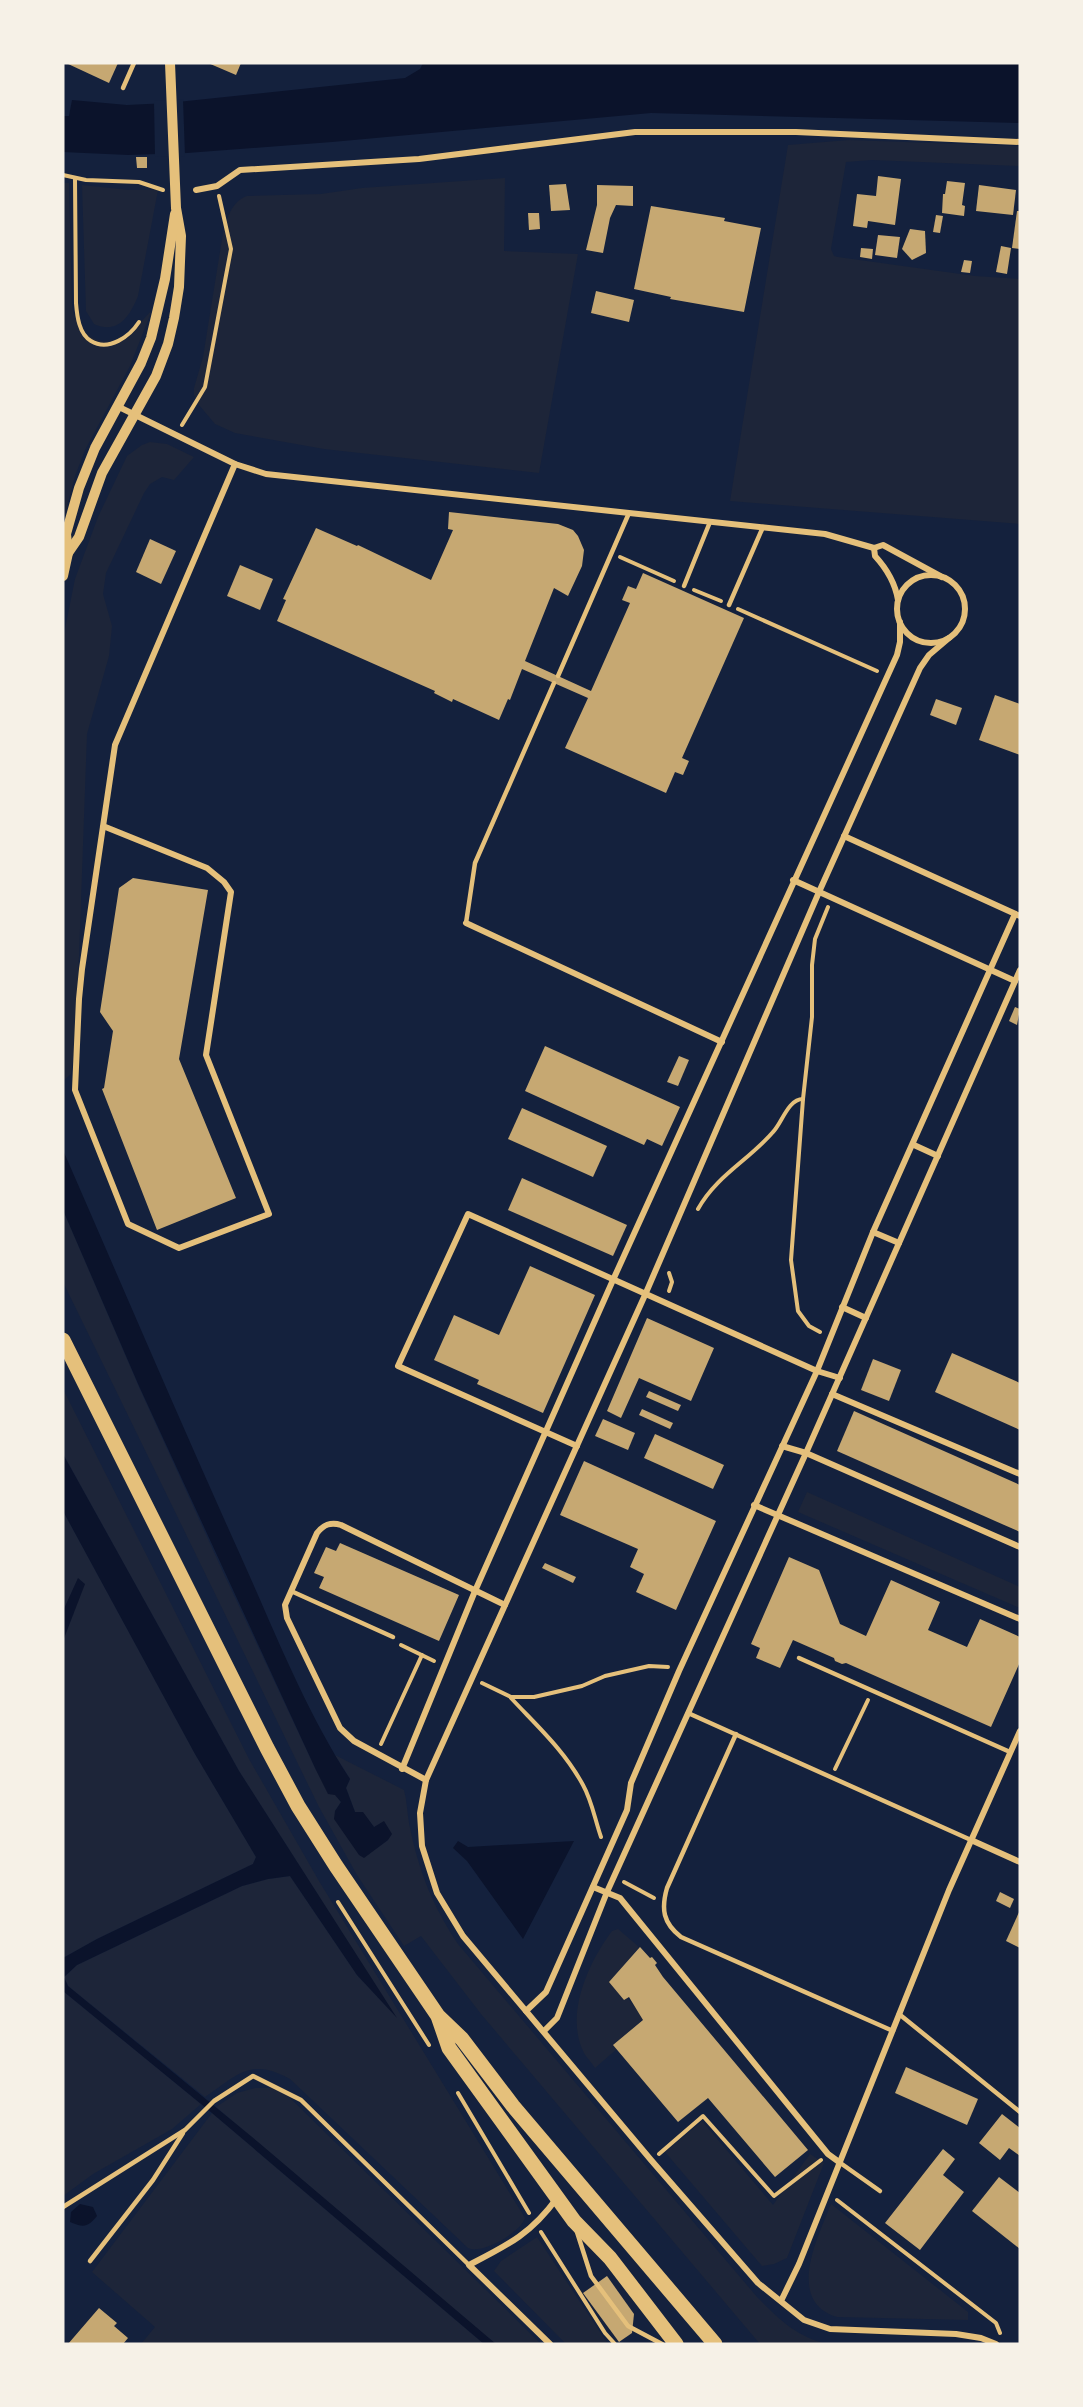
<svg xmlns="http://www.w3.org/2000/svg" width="1083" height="2407" viewBox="0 0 1083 2407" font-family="'Golos Text',sans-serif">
<rect width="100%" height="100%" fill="#14213d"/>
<g fill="#1d2539">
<polygon points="849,140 1020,146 1020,166 872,160 846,162 831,249 834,256 838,257 975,276 1020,279 1020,524 730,501 788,145"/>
<path d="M505,178L504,251L578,254L539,473L324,449L235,433L215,424L199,405L194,395V388L203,357L223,233C227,218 232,201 247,196L321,194L362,188Z"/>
<path d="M63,183H69L72,304C74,330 98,352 125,336C136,330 143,319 152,310L130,366L85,450L75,476L63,522Z"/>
<path d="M82,185L129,190H158L138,296C130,316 118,335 94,324L86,311Z"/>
<polygon points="150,442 167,444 194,457 174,480 162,477 150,484 144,493 106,573 103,594 112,626 109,656 87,734 76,1040 71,1074 63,1081 63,639 75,579 98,517 127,456 142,445"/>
<path d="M63,1210L139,1387L223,1572L316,1770L341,1802L335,1811L364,1857L388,1840L374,1827L363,1813L355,1812L346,1788L350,1779L335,1755L404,1790C407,1801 407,1812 409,1823C418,1869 432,1905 458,1944L757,2297C779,2319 796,2337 828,2344H760L481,2014L421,1936L404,1946L357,1875L319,1807L63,1282Z"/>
<path d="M63,1389L249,1759L319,1881L525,2218C521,2232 482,2255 468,2248L290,2079C250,2057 238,2075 205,2097L68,1986L64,1977L77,1965L242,1886L268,1879L290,1876L357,1975L394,2014L239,1771L63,1454Z"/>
<polygon points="807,1492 1020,1587 1020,1608 798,1512"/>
<polygon points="63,1511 195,1754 256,1857 253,1864 97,1939 63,1958 63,1637 84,1584 78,1579 63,1611"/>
<path d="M618,1929L639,1947L612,1979L644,2018L616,2043L619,2047L595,2068C592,2063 587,2058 584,2053C564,2014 589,1962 612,1931Z"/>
<polygon points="63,1991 201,2104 172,2129 93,2174 63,2196"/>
<polygon points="255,2088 272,2088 289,2097 541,2344 495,2344 216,2107 237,2093"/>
<polygon points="212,2113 484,2344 141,2344 155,2327 92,2272"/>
<polygon points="702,2121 773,2205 810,2154 824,2163 787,2258 774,2264 762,2266 665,2152"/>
<path d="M831,2204L968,2312V2320L837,2317C785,2301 818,2237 831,2204Z"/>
<polygon points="537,2237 608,2344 566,2344 494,2271 501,2261"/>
</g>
<g fill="#0b132b">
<polygon points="423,63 1020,63 1020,123 651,113 332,142 187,153 128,155 63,152 63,116 69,116 72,100 127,105 168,103 405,78 420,69"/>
<path d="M63,1150C121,1283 178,1417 238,1550C273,1627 304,1708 350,1779L346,1788L355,1812H363L374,1827L384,1821L392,1834L388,1840L364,1858L359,1855L334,1819L335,1811L341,1802L335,1795L328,1794L316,1770L139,1386L63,1210Z"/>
<polygon points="63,1454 239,1771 397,2018 357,1975 290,1876 268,1879 242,1886 77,1965 64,1977 68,1986 258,2142 496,2344 484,2344 212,2113 63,1991 63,1958 97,1939 253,1864 256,1857 195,1754 63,1511"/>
<polygon points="78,1578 85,1584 63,1641 63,1611"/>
<polygon points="458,1841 468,1847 574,1841 523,1939 467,1861 453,1848"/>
<path d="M80,2204L93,2207L97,2216C88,2227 84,2228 70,2222L71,2212Z"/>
</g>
<polygon fill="#14213d" points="183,99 185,156 155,157 154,101"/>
<g fill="#c6a872">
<polygon points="66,63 118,63 109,83"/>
<polygon points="208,63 241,63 236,75"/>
<polygon points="136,157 147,157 147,168 137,168"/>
<polygon points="878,176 901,179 895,225 868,221 867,228 853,226 857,194 876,196"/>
<polygon points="947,181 965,183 962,205 965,206 964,216 942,213 943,194 945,194"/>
<polygon points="566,184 570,210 551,211 549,185"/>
<polygon points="597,185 633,186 633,206 616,205 610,218 603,253 586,250 597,205"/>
<polygon points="979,185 1016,190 1013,215 976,211"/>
<polygon points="651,206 725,218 724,221 761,228 744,312 670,299 671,297 634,289"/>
<polygon points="1017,211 1020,211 1020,249 1012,248"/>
<polygon points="528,213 539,213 540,229 529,230"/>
<polygon points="936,215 943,216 940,233 933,232"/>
<polygon points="910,229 925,231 926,253 912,260 902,249"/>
<polygon points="878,235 900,237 897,258 875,255"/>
<polygon points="1001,246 1011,248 1007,274 996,272"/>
<polygon points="861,248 873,249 872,259 860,257"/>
<polygon points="964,260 972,261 970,273 961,272"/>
<polygon points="596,291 634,300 629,322 591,313"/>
<polygon points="449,512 558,524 573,530 578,536 584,550 582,566 568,596 554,588 525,661 591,691 630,603 622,600 628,586 636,589 643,573 744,618 682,758 689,761 683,775 675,772 666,793 565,748 588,698 522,669 510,700 508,699 499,720 453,699 452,702 434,693 435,691 277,621 286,600 283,599 316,528 357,546 358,545 431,580 453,530 448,529"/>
<polygon points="150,539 176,551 161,584 136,572"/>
<polygon points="240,565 273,579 260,610 227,596"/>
<polygon points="995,695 1020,704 1020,755 979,740"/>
<polygon points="936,699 962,708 956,725 930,715"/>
<polygon points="133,878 208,890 179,1059 236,1198 157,1230 102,1089 104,1088 113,1031 100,1012 119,888"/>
<polygon points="1015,1007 1020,1009 1017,1025 1009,1021"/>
<polygon points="545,1046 680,1107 662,1146 647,1139 644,1145 525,1091"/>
<polygon points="679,1056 689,1060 678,1086 667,1082"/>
<polygon points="522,1108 607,1146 593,1177 508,1139"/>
<polygon points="522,1178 627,1225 613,1256 508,1210"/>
<polygon points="530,1266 595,1295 543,1413 477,1384 479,1380 434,1360 454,1315 499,1335"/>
<polygon points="647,1318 714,1348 691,1401 639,1378 621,1418 607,1411"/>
<polygon points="952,1353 1020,1383 1020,1430 935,1392"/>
<polygon points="873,1359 901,1370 889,1401 861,1390"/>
<polygon points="649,1391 681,1405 678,1411 646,1397"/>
<polygon points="642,1409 673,1423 670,1429 639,1415"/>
<polygon points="854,1411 1020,1485 1020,1532 837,1451"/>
<polygon points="603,1419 635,1433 628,1450 595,1436"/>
<polygon points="655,1434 724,1465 713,1489 644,1458"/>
<polygon points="584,1461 716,1521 676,1610 636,1592 644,1574 630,1567 638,1549 560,1515"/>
<polygon points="340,1543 459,1595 439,1641 319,1588 324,1577 314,1573 326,1547 336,1551"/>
<polygon points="789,1557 819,1570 840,1624 866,1636 891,1580 940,1602 928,1630 967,1647 980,1619 1020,1637 1020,1662 991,1727 846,1663 842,1664 835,1661 834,1658 793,1640 780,1668 756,1658 760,1648 751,1644"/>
<polygon points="545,1563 576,1577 573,1583 542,1568"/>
<polygon points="1000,1892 1014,1899 1010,1908 996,1901"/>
<polygon points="1020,1910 1020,1948 1006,1941"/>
<polygon points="640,1947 650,1958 652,1957 657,1963 655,1965 663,1977 808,2150 775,2177 708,2098 678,2122 613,2045 643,2020 629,1997 624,2000 609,1982"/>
<polygon points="906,2067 978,2099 967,2125 895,2093"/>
<polygon points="1002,2114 1020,2128 1020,2156 1009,2148 1000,2160 979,2143"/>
<polygon points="943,2149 955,2159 943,2175 964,2192 920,2250 885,2223"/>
<polygon points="999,2177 1020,2193 1020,2249 972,2211"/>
<polygon points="607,2276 634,2314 632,2333 619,2342 583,2293"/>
<polygon points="99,2308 117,2323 114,2326 128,2338 123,2344 68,2344"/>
</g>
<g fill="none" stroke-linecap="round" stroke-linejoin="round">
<g stroke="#e5c07b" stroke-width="4">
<polyline points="63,175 86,180 139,182 163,190"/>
<path d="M75,179L76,303C77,316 79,334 91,341C109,352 130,336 139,322"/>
<polyline points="182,425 205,387 231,249 219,196"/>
<polyline points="620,557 674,581"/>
<polyline points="694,590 721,601"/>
<polyline points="738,609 877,671"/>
<path d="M698,1209C716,1176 749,1160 773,1132C782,1123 788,1099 803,1099"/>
<polyline points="669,1291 672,1282 669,1273"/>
<polyline points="820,1332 809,1326 798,1311 791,1260 803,1099 812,1017 812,965 815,939 828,907"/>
<polyline points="401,1645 434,1661"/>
<polyline points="482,1683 511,1697 534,1697 582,1686 605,1676 649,1666 668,1667"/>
<path d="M511,1698C537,1726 564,1750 583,1785C592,1801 595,1820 601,1837"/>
<polyline points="381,1744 422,1655"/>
<polyline points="835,1769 868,1700"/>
<polyline points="624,1882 654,1898"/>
<polyline points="338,1902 429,2045"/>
<polyline points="458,2093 529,2213"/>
<polyline points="659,2154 703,2116 774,2196 821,2160"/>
<polyline points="837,2200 996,2323 1000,2333"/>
<polyline points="541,2232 605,2333 615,2344"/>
</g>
<g stroke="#e5c07b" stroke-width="4.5">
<polyline points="123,88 134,63"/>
<polyline points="684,586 710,522"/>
<polyline points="729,605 763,527"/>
<polyline points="558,676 629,513"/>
<polyline points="466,923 475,863 554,683"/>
<polyline points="291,1591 393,1637"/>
<polyline points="799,1658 1010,1752"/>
<polyline points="688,1713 971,1840"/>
<path d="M736,1734L667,1888C661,1909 663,1923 681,1937L893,2031"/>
<polyline points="899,2014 1020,2112"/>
<polyline points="839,2162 880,2191"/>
<polyline points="63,2207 185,2130 214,2101 253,2076 301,2100 469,2265"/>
<polyline points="577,2232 591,2276 628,2326 662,2344"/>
<polyline points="90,2261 153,2180 183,2133"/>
</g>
<g stroke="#e5c07b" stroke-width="6">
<polyline points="196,190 217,186 240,170 419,159 635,132 796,132 1020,142"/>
<polyline points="117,406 235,464 266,474 825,534 874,548 883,545 942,577"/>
<path d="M874,548L875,556C887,569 895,582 898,600"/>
<circle cx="931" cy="609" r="34"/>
<polyline points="103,826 207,868 224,882 231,892 206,1055 269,1214 179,1248 128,1224 75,1090 79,999 82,969 115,745 235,464"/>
<polyline points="844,836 1020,916"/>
<polyline points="793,880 1015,981"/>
<polyline points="466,923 722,1042"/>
<polyline points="914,1145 938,1156"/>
<polyline points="873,1232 899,1243"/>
<polyline points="842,1307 866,1318"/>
<polyline points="832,1394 1020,1474"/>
<polyline points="577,1446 398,1366 468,1214 817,1371 840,1378"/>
<polyline points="782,1446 806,1453 1020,1547"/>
<polyline points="754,1505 1020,1619"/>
<path d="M505,1605L341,1525C331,1522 324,1524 317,1533L285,1605L287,1618L340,1728L354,1741L426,1780L420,1813L422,1846L437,1893L463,1936L651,2160L758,2283L804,2320L830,2329L956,2334L981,2338L996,2344"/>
<polyline points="402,1769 475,1591 613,1280 897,655 900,642 900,622"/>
<polyline points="426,1780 645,1295 819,892 920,668 929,655 949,638"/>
<polyline points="971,1840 1020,1862"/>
<polyline points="593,1887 620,1898 828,2154 839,2162"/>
<polyline points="526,2011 546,1992 627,1810 631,1783 679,1671 817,1371 873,1232 1015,914"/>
<polyline points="544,2031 557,2018 607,1892 806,1453 1020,970"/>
<polyline points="781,2301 799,2264 949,1890 1020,1731"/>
<path d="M550,2344L469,2265C508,2245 531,2234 557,2198"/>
</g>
<g stroke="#e5c07b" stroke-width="10">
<polyline points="68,553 79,537 102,473 156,376 168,344 174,318 179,287 181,236 176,208 170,63"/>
<polyline points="63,576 68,553 66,534 79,488 95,448 141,363 151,338 165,279 175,214"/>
</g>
<g stroke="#e5c07b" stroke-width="15">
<polyline points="63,1340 267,1748 298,1806 336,1866 438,2016 462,2039 513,2106 715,2344"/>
<polyline points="439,2019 449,2048 574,2221 610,2258 676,2344"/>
</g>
</g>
<rect width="1083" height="2407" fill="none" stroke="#f6f1e7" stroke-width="129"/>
</svg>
